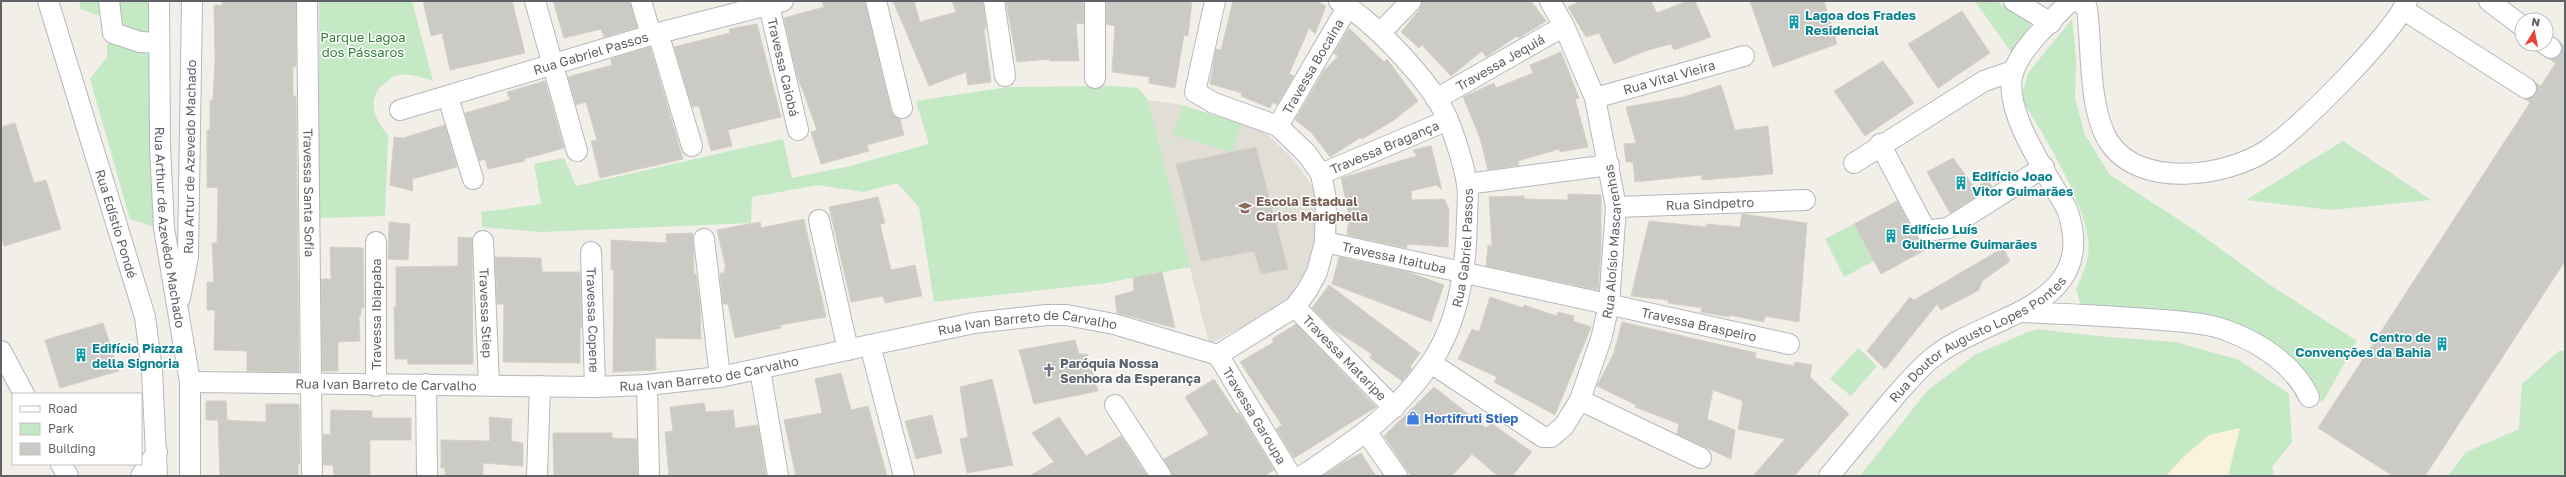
<svg xmlns="http://www.w3.org/2000/svg" width="2566" height="477" viewBox="0 0 2566 477" font-family="'Golos Text',sans-serif">
<rect width="100%" height="100%" fill="#f1efe8"/>
<polygon fill="#e1ded6" points="1148,100 1182,105 1263,130 1294,160 1314,189 1317,227 1311,263 1287,300 1260,318 1209,344"/>
<g fill="#c5e8c5">
<polygon points="79,1 153,1 156,228 130,219 90,79 107,57 109,19 81,9"/>
<path d="M319,1H412L433,81C422,77 409,73 397,75C393,76 389,80 386,82C365,97 374,119 388,135L385,216L319,218Z"/>
<polygon points="1975,1 1996,1 2032,23 2011,52"/>
<path d="M2072,19L2076,58L2075,98L2085,135L2110,175L2196,231L2270,285L2357,341L2322,403L2312,383L2291,356L2251,332L2080,303L2076,289C2083,273 2091,257 2088,239C2084,200 2042,132 2021,98L2028,73Z"/>
<polygon points="1113,86 1138,88 1148,100 1190,267 1106,283 934,302 919,207 897,183 863,192 818,185 752,197 751,223 541,232 482,227 481,212 541,204 534,164 564,158 576,186 783,139 792,178 850,166 929,144 916,101 1008,87"/>
<polygon points="1182,105 1240,124 1232,152 1173,135"/>
<polygon points="2343,141 2431,200 2331,210 2246,200"/>
<polygon points="1854,224 1874,261 1844,277 1825,239"/>
<polygon points="2036,329 2097,336 2176,342 2239,360 2289,394 2292,442 2272,467 2274,476 1860,476 1927,391 1976,354"/>
<polygon points="1858,348 1877,366 1851,396 1830,379"/>
<polygon points="2559,351 2565,351 2565,476 2448,476 2466,452 2519,429 2522,384"/>
</g>
<polygon fill="#fbf3d9" points="2240,428 2228,476 2166,476 2182,458 2209,435"/>
<g fill="#cccac5" stroke="#d6d1c6">
<polygon points="222,1 296,1 296,67 293,67 293,96 296,96 299,372 247,371 247,351 214,350 215,310 207,310 207,282 214,282 212,243 217,243 218,188 207,187 207,130 210,130 210,100 213,100 215,61 214,5 222,5"/>
<polygon points="423,1 512,1 525,53 450,70 442,33 431,36"/>
<polygon points="553,1 630,1 637,27 604,37 601,29 564,38"/>
<polygon points="822,1 865,1 891,111 900,119 904,135 867,145 869,151 821,164 811,132 817,130 796,72 784,18 824,7"/>
<polygon points="893,1 914,1 920,22 956,12 952,1 983,1 986,28 984,29 991,82 968,85 966,72 929,86"/>
<polygon points="1006,1 1084,1 1084,24 1076,23 1079,61 1050,61 1050,59 1017,62"/>
<polygon points="1106,1 1192,1 1188,36 1184,35 1175,88 1149,83 1149,77 1112,72 1115,26 1106,24"/>
<polygon points="1233,1 1316,1 1326,6 1315,34 1309,28 1289,74 1294,76 1277,105 1273,102 1270,108 1241,96 1242,93 1210,84 1216,49 1221,50"/>
<polygon points="1422,1 1531,1 1546,21 1519,38 1517,36 1486,57 1482,51 1451,76 1422,45 1419,48 1401,32 1420,9"/>
<polygon points="1580,1 1651,1 1657,13 1687,1 1695,1 1711,37 1674,50 1671,44 1645,51 1614,64 1599,33 1586,37 1568,7"/>
<polygon points="1750,1 1824,1 1837,44 1773,67"/>
<polygon points="1962,11 1990,53 1938,88 1908,44"/>
<polygon points="757,24 781,117 728,130 732,146 711,151 699,106 692,107 674,47 730,33 729,29"/>
<polygon points="1349,28 1384,62 1387,59 1418,101 1394,120 1362,139 1361,137 1330,157 1311,132 1295,120 1324,71 1338,56 1334,53"/>
<polygon points="650,47 683,159 600,178 591,141 597,140 586,102 576,105 568,77 612,65 611,59"/>
<polygon points="2565,49 2565,261 2425,476 2393,476 2318,428"/>
<polygon points="1561,52 1579,98 1575,99 1588,147 1560,152 1559,149 1518,161 1519,165 1488,170 1480,138 1463,97 1494,83 1496,88 1533,73 1530,65"/>
<polygon points="1883,61 1914,103 1865,136 1834,91"/>
<polygon points="545,81 564,148 524,159 525,161 488,169 485,159 479,161 465,113 510,100 507,92"/>
<polygon points="1721,85 1735,130 1768,126 1773,174 1702,180 1702,175 1635,182 1633,162 1626,162 1624,144 1636,143 1626,107 1683,97"/>
<polygon points="15,123 34,183 46,180 61,229 4,246 1,237 1,127"/>
<polygon points="445,125 457,167 412,179 413,191 390,185 394,137 403,138"/>
<polygon points="1431,146 1442,190 1437,185 1411,191 1412,200 1444,199 1449,209 1448,247 1407,244 1407,248 1347,235 1349,216 1341,178 1417,156 1413,150"/>
<polygon points="1256,147 1288,269 1261,274 1254,251 1201,261 1176,164"/>
<polygon points="1953,158 1975,188 1988,180 1992,187 1950,213 1927,172"/>
<polygon points="1568,194 1601,195 1601,251 1598,290 1486,266 1488,245 1492,246 1489,197 1524,196 1524,199 1568,200"/>
<polygon points="878,197 885,223 880,224 891,270 915,265 922,296 885,303 883,296 851,302 829,207"/>
<polygon points="1897,201 1916,236 1924,242 1927,249 1881,274 1854,224"/>
<polygon points="1742,214 1807,223 1799,322 1765,316 1764,322 1729,315 1729,317 1701,312 1702,308 1668,303 1668,300 1631,296 1649,221 1706,227 1706,224 1740,227"/>
<polygon points="804,219 826,317 780,325 781,328 735,338 728,304 723,304 720,273 725,273 724,269 726,269 717,230 760,222 761,228"/>
<polygon points="389,222 410,224 408,260 388,259"/>
<polygon points="693,233 694,274 696,274 700,305 701,339 655,338 656,370 613,372 614,270 611,270 611,240 666,243 666,234"/>
<polygon points="458,237 472,238 473,364 408,364 407,359 395,359 394,307 396,307 396,267 458,266"/>
<polygon points="330,247 363,248 364,308 361,308 361,315 359,316 360,341 338,342 338,371 322,371 321,279 331,279"/>
<polygon points="2003,248 2010,261 1982,281 1979,290 1941,310 1937,304 1885,369 1867,351 1910,297 1914,300"/>
<polygon points="495,257 541,258 542,272 580,272 582,328 580,328 580,363 503,362 504,304 497,304"/>
<polygon points="1339,257 1408,272 1444,285 1431,322 1332,284"/>
<polygon points="1162,272 1175,328 1117,313 1115,296 1134,291 1133,278"/>
<polygon points="1329,285 1420,353 1410,367 1412,369 1402,381 1370,358 1372,354 1334,330 1312,308"/>
<polygon points="1490,297 1523,308 1524,305 1557,316 1558,312 1574,316 1573,321 1591,327 1555,415 1494,382 1497,377 1458,359 1472,329 1479,332"/>
<polygon points="1622,322 1756,353 1755,358 1794,366 1795,362 1812,365 1810,377 1849,414 1794,476 1753,476 1785,439 1738,429 1743,401 1713,390 1707,419 1735,430 1731,459 1677,434 1679,424 1635,407 1636,405 1597,386 1614,353"/>
<polygon points="103,323 119,371 60,388 45,340"/>
<polygon points="1296,324 1376,407 1294,458 1276,429 1282,425 1240,362 1274,342 1272,339"/>
<polygon points="1075,340 1079,354 1087,354 1098,391 1034,404 1019,350"/>
<polygon points="841,373 851,410 868,406 887,476 796,476 784,420 822,413 815,379"/>
<polygon points="992,379 1013,465 967,473 960,439 968,437 960,387"/>
<polygon points="1214,379 1237,414 1239,413 1274,470 1264,476 1172,476 1164,459 1209,434 1185,397"/>
<polygon points="1434,387 1486,428 1491,423 1532,452 1512,476 1498,476 1472,454 1452,476 1411,476 1384,436"/>
<polygon points="206,401 226,401 227,420 206,420"/>
<polygon points="704,403 706,412 733,410 735,428 758,425 766,476 669,476 665,432 673,431 670,407"/>
<polygon points="266,404 299,404 300,464 298,464 298,476 220,476 218,420 266,422"/>
<polygon points="331,410 372,411 372,418 411,418 411,440 370,440 370,476 334,476 333,465 323,465 323,434 330,435"/>
<polygon points="932,415 942,453 916,459 905,421"/>
<polygon points="489,417 512,419 511,441 523,443 523,466 483,463 483,476 445,476 445,468 441,468 441,440 490,441"/>
<polygon points="1059,417 1086,456 1121,436 1147,476 1029,476 1054,462 1032,433"/>
<polygon points="553,433 612,433 612,438 637,439 638,476 554,476"/>
<polygon points="1361,453 1376,476 1323,476 1339,465"/>
</g>
<g fill="none" stroke-linecap="round" stroke-linejoin="round">
<g stroke="#ccccc8" stroke-width="20" stroke-dasharray="20 10" stroke-linecap="butt">
<polyline points="2551,48 2565,58"/>
<polyline points="2526,88 2565,113"/>
</g>
<g stroke="#b5b8bc" stroke-width="22">
<g id="minor">
<path id="s1" d="M48,1L145,317L152,371L157,476"/>
<polyline points="109,1 113,33 140,42 159,43"/>
<path id="s2" d="M159,1L160,146L164,228L190,382V476"/>
<path id="s3" d="M307,1L312,476"/>
<polyline points="535,1 577,151"/>
<polyline points="641,1 651,35"/>
<path id="s4" d="M768,1L798,130"/>
<polyline points="876,1 902,108"/>
<polyline points="994,1 1005,76"/>
<polyline points="1215,1 1195,92 1214,103 1278,126 1307,154 1321,174 1326,199 1325,242 1317,272 1308,289 1295,307 1218,355"/>
<polyline points="2014,1 2051,23"/>
<path d="M2078,1L2087,8C2092,47 2088,109 2109,142C2140,189 2226,177 2267,150C2298,130 2394,33 2407,1"/>
<polyline points="2489,1 2522,26"/>
<polyline points="2404,10 2526,88"/>
<polyline points="1381,32 1411,1"/>
<polyline points="658,33 692,146"/>
<polyline points="2545,44 2551,48"/>
<polyline points="1095,78 1095,1"/>
<polyline points="448,97 473,179"/>
<path id="s5" d="M1595,98L1744,56"/>
<path id="s6" d="M1436,99L1564,26"/>
<path id="s7" d="M400,110L651,35L783,1"/>
<path id="s8" d="M1278,126L1348,6"/>
<polyline points="1880,144 1926,231 1948,228 2044,167"/>
<polyline points="1854,163 1984,81 2013,71"/>
<path id="s9" d="M1321,174L1448,120"/>
<polyline points="1467,184 1609,165"/>
<path id="s10" d="M1616,207L1805,200"/>
<polyline points="819,220 848,350"/>
<polyline points="704,239 720,377"/>
<path id="s11" d="M483,241L489,385"/>
<polyline points="376,242 376,386"/>
<path id="s12" d="M1325,242L1789,344"/>
<path id="s13" d="M591,252L595,387"/>
<path id="s14" d="M180,298L188,256L192,1"/>
<path id="s15" d="M1295,307L1394,408"/>
<path d="M2022,312C2069,314 2115,316 2162,320C2184,322 2208,323 2228,331C2261,343 2294,365 2309,397"/>
<polyline points="870,345 904,476"/>
<polyline points="1,351 24,394"/>
<path id="s16" d="M1218,355L1291,476"/>
<path id="s17" d="M1431,363L1543,437H1551L1564,426L1580,400L1601,339L1609,305L1616,207L1595,98L1564,26L1550,1"/>
<polyline points="760,370 778,476"/>
<path id="s18" d="M190,382L595,387L647,385L720,377L974,323L1046,315H1066L1114,324L1218,355"/>
<polyline points="426,384 427,476"/>
<polyline points="647,385 649,476"/>
<polyline points="1580,400 1701,458"/>
<polyline points="1115,405 1161,476"/>
<polyline points="1367,433 1397,476"/>
<polyline points="61,464 68,476"/>
<polyline points="141,476 157,452"/>
<polyline points="537,476 540,386"/>
<path id="s19" d="M1302,476C1353,442 1394,416 1430,364C1459,322 1466,269 1467,220C1467,208 1469,195 1467,184C1464,165 1455,137 1448,120C1432,82 1374,22 1339,1"/>
<path id="s20" d="M1829,476C1852,449 1874,421 1897,394C1909,381 1921,366 1936,355C1990,314 2101,307 2067,209C2049,177 1999,107 2014,70C2024,44 2051,22 2070,1"/>
</g>
</g>
<use href="#minor" stroke="#fff" stroke-width="20"/>
</g>
<defs>
<g id="building-bare" transform="scale(1.08)"><path d="M-4-6H4V6H1V3H-1V6H-4ZM-2.5-4.3h1.7v1.8h-1.7ZM.8-4.3h1.7v1.8H.8ZM-2.5-1h1.7V.8h-1.7ZM.8-1h1.7V.8H.8Z" fill="#0f9aa8" stroke="#fff" stroke-width="2.5" paint-order="stroke"/></g>
<g id="school-bare" transform="scale(1.08)"><path d="M0-5L7-2L0 1L-7-2ZM-4 1L0 2.5L4 1V4Q0 6-4 4Z" fill="#8d6e63" stroke="#fff" stroke-width="2.5" paint-order="stroke"/></g>
<g id="church-bare" transform="scale(1.08)"><path d="M-1.2-6h2.4v3.5h3.3v2.4h-3.3V6h-2.4V-.1h-3.3v-2.4h3.3Z" fill="#6b7280" stroke="#fff" stroke-width="2.5" paint-order="stroke"/></g>
<g id="shop-bare" transform="scale(1.08)"><path d="M-5-2.5h2.3a2.7 3.5 0 0 1 5.4 0H5L5.5 6h-11ZM-1.5-2.5h3a1.5 2.3 0 0 0-3 0Z" fill="#3f7fe0" stroke="#fff" stroke-width="2.5" paint-order="stroke"/></g>
</defs>
<g fill-rule="evenodd">
<use href="#building-bare" x="1794" y="22"/>
<use href="#building-bare" x="1961" y="183"/>
<use href="#school-bare" x="1245" y="208"/>
<use href="#building-bare" x="1891" y="236"/>
<use href="#building-bare" x="2442" y="344"/>
<use href="#building-bare" x="81" y="355"/>
<use href="#church-bare" x="1049" y="370"/>
<use href="#shop-bare" x="1413" y="418"/>
</g>
<g text-anchor="middle" dominant-baseline="central" stroke-width="3" stroke-linejoin="round" paint-order="stroke">
<g font-size="13" font-weight="bold" fill="#0d838f" stroke="#fff" text-anchor="start">
<text x="1805" y="15">Lagoa dos Frades<tspan x="1805" dy="15">Residencial</tspan></text>
<text x="1972" y="176">Edifício Joao<tspan x="1972" dy="15">Vitor Guimarães</tspan></text>
<text x="1902" y="229">Edifício Luís<tspan x="1902" dy="15">Guilherme Guimarães</tspan></text>
<text x="2431" y="337" text-anchor="end">Centro de<tspan x="2431" dy="15">Convenções da Bahia</tspan></text>
<text x="92" y="348">Edifício Piazza<tspan x="92" dy="15">della Signoria</tspan></text>
</g>
<g font-size="13" fill="#348238" stroke="#fff">
<text x="363" y="37">Parque Lagoa<tspan x="363" dy="15">dos Pássaros</tspan></text>
</g>
<g font-size="13" fill="#5f6368" stroke="#fff">
<text stroke="none"><textPath href="#s7" startOffset="199">Rua Gabriel Passos</textPath></text>
<text stroke="none"><textPath href="#s6" startOffset="74">Travessa Jequiá</textPath></text>
<text stroke="none"><textPath href="#s8" startOffset="69">Travessa Bocaina</textPath></text>
<text stroke="none"><textPath href="#s4" startOffset="68">Travessa Caiobá</textPath></text>
<text stroke="none"><textPath href="#s5" startOffset="77">Rua Vital Vieira</textPath></text>
<text stroke="none"><textPath href="#s9" startOffset="69">Travessa Bragança</textPath></text>
<text stroke="none"><textPath href="#s14" startOffset="142">Rua Artur de Azevedo Machado</textPath></text>
<text stroke="none"><textPath href="#s3" startOffset="192">Travessa Santa Sofia</textPath></text>
<text stroke="none"><textPath href="#s10" startOffset="94">Rua Sindpetro</textPath></text>
<text stroke="none"><textPath href="#s1" startOffset="233">Rua Edístio Pondé</textPath></text>
<text stroke="none"><textPath href="#s2" startOffset="227">Rua Arthur de Azevêdo Machado</textPath></text>
<text stroke="none"><textPath href="#s17" startOffset="353">Rua Aloísio Mascarenhas</textPath></text>
<text stroke="none"><textPath href="#s19" startOffset="294">Rua Gabriel Passos</textPath></text>
<text stroke="none"><textPath href="#s12" startOffset="71">Travessa Itaituba</textPath></text>
<text stroke="none"><textPath href="#s11" startOffset="72">Travessa Stiep</textPath></text>
<text transform="translate(376 314) rotate(-90)">Travessa Ibiapaba</text>
<text stroke="none"><textPath href="#s13" startOffset="68">Travessa Copene</textPath></text>
<text stroke="none"><textPath href="#s12" startOffset="383">Travessa Braspeiro</textPath></text>
<text stroke="none"><textPath href="#s18" startOffset="844">Rua Ivan Barreto de Carvalho</textPath></text>
<text stroke="none"><textPath href="#s20" startOffset="205">Rua Doutor Augusto Lopes Pontes</textPath></text>
<text stroke="none"><textPath href="#s15" startOffset="71">Travessa Mataripe</textPath></text>
<text stroke="none"><textPath href="#s18" startOffset="520">Rua Ivan Barreto de Carvalho</textPath></text>
<text stroke="none"><textPath href="#s18" startOffset="196">Rua Ivan Barreto de Carvalho</textPath></text>
<text stroke="none"><textPath href="#s16" startOffset="71">Travessa Garoupa</textPath></text>
</g>
<g font-size="13" font-weight="bold" fill="#785e54" stroke="#fff" text-anchor="start">
<text x="1256" y="201">Escola Estadual<tspan x="1256" dy="15">Carlos Marighella</tspan></text>
</g>
<g font-size="13" font-weight="bold" fill="#5b616d" stroke="#fff" text-anchor="start">
<text x="1060" y="363">Paróquia Nossa<tspan x="1060" dy="15">Senhora da Esperança</tspan></text>
</g>
<g font-size="13" font-weight="bold" fill="#366cbe" stroke="#fff" text-anchor="start">
<text x="1424" y="418">Hortifruti Stiep</text>
</g>
</g>
<rect width="2566" height="477" fill="none" stroke="#5f6368" stroke-width="4"/>
<rect x="12" y="393" width="130" height="72" fill="#ffffff" stroke="#bfc1c3"/>
<rect x="20" y="406" width="20" height="6" fill="#ffffff" stroke="#bfc1c3"/>
<text x="48" y="413" font-size="12" fill="#5f6368">Road</text>
<rect x="20" y="423" width="20" height="12" fill="#c5e8c5" stroke="#bfc1c3"/>
<text x="48" y="433" font-size="12" fill="#5f6368">Park</text>
<rect x="20" y="443" width="20" height="12" fill="#cccac5" stroke="#bfc1c3"/>
<text x="48" y="453" font-size="12" fill="#5f6368">Building</text>
<g transform="translate(2534 32) rotate(10)"><circle r="19" fill="#ffffff" stroke="#bfc1c3"/>
<path d="M0-3L7 15L0 10L-7 15Z" fill="#ea4335"/>
<text y="-6" font-size="11" font-weight="bold" text-anchor="middle" fill="#5f6368">N</text>
</g>
</svg>
